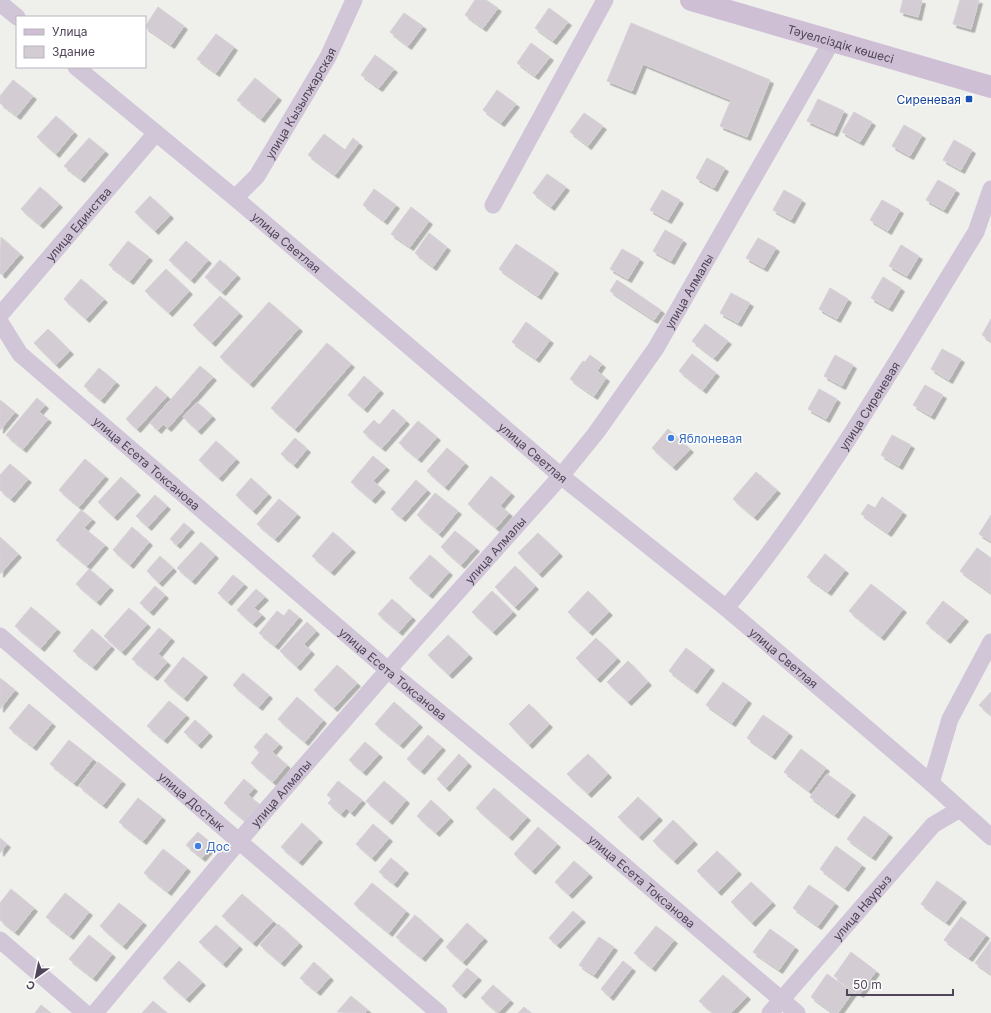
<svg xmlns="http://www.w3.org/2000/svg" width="991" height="1013" viewBox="0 0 991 1013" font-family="Inter,sans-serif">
<defs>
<filter id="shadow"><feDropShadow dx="3.5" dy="3.5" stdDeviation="0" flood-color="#0004"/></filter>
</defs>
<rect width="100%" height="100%" fill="#efefec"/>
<g fill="#d3ccd3" stroke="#d7d0d8" filter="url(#shadow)">
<polygon points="475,0 486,0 498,8 483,28 465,15"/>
<polygon points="903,0 922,0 918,17 900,12"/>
<polygon points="960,0 979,0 971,29 953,24"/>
<polygon points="158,7 184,26 171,45 145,27"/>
<polygon points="549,8 568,22 553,41 535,28"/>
<polygon points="404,13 423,26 408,46 390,32"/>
<polygon points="631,23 770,80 747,137 720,126 731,100 643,64 632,91 607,81"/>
<polygon points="216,34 234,47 216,73 197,59"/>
<polygon points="531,43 550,57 535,76 517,63"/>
<polygon points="375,55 394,69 379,88 361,75"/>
<polygon points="255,78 278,97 261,119 237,100"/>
<polygon points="13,80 33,96 17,116 0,103 0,96"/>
<polygon points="497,90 516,104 501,123 483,110"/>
<polygon points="818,99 844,111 834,133 807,121"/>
<polygon points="854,112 872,122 860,142 842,132"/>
<polygon points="584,113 603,126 588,146 570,132"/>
<polygon points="56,116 74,132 56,154 37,137"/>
<polygon points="904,125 922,135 910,156 892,146"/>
<polygon points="324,134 345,150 353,138 359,143 335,175 308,155"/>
<polygon points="89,138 105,151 81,179 64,166"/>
<polygon points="954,140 972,150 961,170 943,160"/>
<polygon points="707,158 725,168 714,188 696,178"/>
<polygon points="547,174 566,187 551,207 533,193"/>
<polygon points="938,180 956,190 944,210 926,200"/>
<polygon points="40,187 59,204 40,225 21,209"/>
<polygon points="374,189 396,205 384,221 363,205"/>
<polygon points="662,190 680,200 668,220 650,210"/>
<polygon points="784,190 802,200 791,220 773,210"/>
<polygon points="150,196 170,215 155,231 135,212"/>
<polygon points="882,200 900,210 888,231 870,220"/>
<polygon points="411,207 429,221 410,247 391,234"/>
<polygon points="665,230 683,240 671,261 653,251"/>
<polygon points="429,233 447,247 433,267 415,253"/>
<polygon points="1,237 20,254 2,275 0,273"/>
<polygon points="758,238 776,248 764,268 746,258"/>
<polygon points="128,241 149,257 130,281 109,265"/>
<polygon points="186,241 208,260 191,280 169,260"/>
<polygon points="516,244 555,270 538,296 499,269"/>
<polygon points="901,245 919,256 907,276 889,266"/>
<polygon points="622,249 640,259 628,279 610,269"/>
<polygon points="220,260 237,275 222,292 205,277"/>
<polygon points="166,269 189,291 169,313 145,291"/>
<polygon points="883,277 901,288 889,308 871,298"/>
<polygon points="81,279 104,299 86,319 64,299"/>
<polygon points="617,280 661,310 654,320 610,291"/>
<polygon points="830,288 848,299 837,319 819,309"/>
<polygon points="731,293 750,303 738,323 720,313"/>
<polygon points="220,296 239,313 212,343 193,325"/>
<polygon points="269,302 299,328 250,384 220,357"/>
<polygon points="991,319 991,341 982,335"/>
<polygon points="526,322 550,340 536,359 512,342"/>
<polygon points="705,324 728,341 714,358 692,341"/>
<polygon points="48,329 70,351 56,365 34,343"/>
<polygon points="327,343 351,364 295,429 271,408"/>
<polygon points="942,349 961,359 949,380 931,369"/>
<polygon points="692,354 716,373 703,390 679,371"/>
<polygon points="590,355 602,364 597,371 606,378 594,396 570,379 583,361 585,362"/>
<polygon points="835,355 853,365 842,386 824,376"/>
<polygon points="200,366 213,377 168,428 163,424 158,430 150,423"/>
<polygon points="99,368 116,382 101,400 84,386"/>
<polygon points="364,376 380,390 364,409 348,395"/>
<polygon points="925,385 943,395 931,416 913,405"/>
<polygon points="156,386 167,396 137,429 126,419"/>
<polygon points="819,389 837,399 826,419 808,409"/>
<polygon points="37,398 45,405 39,412 48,419 23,449 6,435"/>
<polygon points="0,400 15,412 0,430"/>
<polygon points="197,402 212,416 198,431 183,417"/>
<polygon points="393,409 406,421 382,448 363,432 374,420 379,425"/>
<polygon points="418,421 437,437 418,459 399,443"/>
<polygon points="668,429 690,449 673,467 652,448"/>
<polygon points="892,435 911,445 899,466 881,455"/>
<polygon points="295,438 307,449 294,465 281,454"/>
<polygon points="216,441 236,459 219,478 199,460"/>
<polygon points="447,448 465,463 445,487 427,471"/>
<polygon points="373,456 386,467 373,481 382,489 372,500 351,482"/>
<polygon points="85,459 105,476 79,507 59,490"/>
<polygon points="10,464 28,479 11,499 0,490 0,475"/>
<polygon points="756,472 777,490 754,517 733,499"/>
<polygon points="491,476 511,493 500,506 509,513 496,528 468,504"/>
<polygon points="121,477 137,492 114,517 98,502"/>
<polygon points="251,478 268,494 253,511 236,495"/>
<polygon points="416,480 427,490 402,518 391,509"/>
<polygon points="435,493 458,511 439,534 417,515"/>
<polygon points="155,495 167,506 148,527 136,516"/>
<polygon points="882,497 903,512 888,533 861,514 868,504 875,508"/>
<polygon points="279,499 297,514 275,539 257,524"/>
<polygon points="81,510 92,519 84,528 105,545 87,566 56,540"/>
<polygon points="991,515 991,541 979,534"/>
<polygon points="184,523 191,529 177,545 170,539"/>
<polygon points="132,527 149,542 130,565 113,550"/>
<polygon points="455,531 476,548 461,565 441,547"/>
<polygon points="333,532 352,549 331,572 312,556"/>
<polygon points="538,533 559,553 539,574 518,553"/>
<polygon points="0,537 18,554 0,574"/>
<polygon points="201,542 215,555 192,581 177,568"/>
<polygon points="977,548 991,558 991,593 960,571"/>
<polygon points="825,554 845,570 828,592 807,577"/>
<polygon points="430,555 449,572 429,595 409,578"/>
<polygon points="160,556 173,568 159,583 147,571"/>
<polygon points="515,566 535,586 515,607 495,587"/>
<polygon points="89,569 110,587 97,602 76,584"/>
<polygon points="233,575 244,584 228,602 218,593"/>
<polygon points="871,584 903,609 881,637 849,611"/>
<polygon points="155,586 165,595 150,612 140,603"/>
<polygon points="256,589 265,597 254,608 262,615 253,624 237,610"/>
<polygon points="492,591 513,612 493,632 472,612"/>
<polygon points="588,591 609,612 589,632 568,612"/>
<polygon points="392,599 412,617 399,632 378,614"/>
<polygon points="943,601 965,618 947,640 926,623"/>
<polygon points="31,607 57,629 41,648 15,626"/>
<polygon points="129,608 147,624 122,652 104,636"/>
<polygon points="289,609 299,617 275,646 259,633 277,611 284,616"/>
<polygon points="307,622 316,631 304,644 311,651 297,667 280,651"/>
<polygon points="159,628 171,638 158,654 167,662 154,677 132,659"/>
<polygon points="92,629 111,646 93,667 73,651"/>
<polygon points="448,635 469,655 449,675 428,655"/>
<polygon points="596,638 617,658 597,679 576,658"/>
<polygon points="686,648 711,667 694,690 669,671"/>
<polygon points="183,657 204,674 184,698 164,681"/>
<polygon points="628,661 648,682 628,702 607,682"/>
<polygon points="337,665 357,683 334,708 314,690"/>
<polygon points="243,673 269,695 259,707 233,685"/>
<polygon points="0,678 15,690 0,709"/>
<polygon points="723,682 748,700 732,723 706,705"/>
<polygon points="991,692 991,715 979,705"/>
<polygon points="297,697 323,720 305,742 278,719"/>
<polygon points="169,701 186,715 164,740 147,726"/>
<polygon points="394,702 419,724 400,745 375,724"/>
<polygon points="29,704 52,723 33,747 9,728"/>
<polygon points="529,704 549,724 529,745 509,724"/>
<polygon points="763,715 789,733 772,756 747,738"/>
<polygon points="195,720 209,733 198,745 184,732"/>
<polygon points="266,733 279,744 272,752 287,765 273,782 251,763 260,752 254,747"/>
<polygon points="428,735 442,747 421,771 407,759"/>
<polygon points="69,740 93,759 74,783 50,764"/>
<polygon points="365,742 379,754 363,772 349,760"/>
<polygon points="801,749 826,768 809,791 784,772"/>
<polygon points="459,754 468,763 446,788 437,779"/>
<polygon points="588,754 608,774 588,794 567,774"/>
<polygon points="98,762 122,781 103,805 79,786"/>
<polygon points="827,774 852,792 835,815 810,797"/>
<polygon points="244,779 254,788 248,795 259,804 245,821 224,803"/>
<polygon points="338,781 362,800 351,813 346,808 341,814 328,803 332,799 327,795"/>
<polygon points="384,781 406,800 389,821 366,801"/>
<polygon points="494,788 527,817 509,837 476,808"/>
<polygon points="638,797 659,817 639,837 618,817"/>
<polygon points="138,798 162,817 143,841 119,822"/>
<polygon points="431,800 450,818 436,833 417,816"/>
<polygon points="864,816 889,834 872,857 847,839"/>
<polygon points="673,820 694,841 674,861 653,841"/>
<polygon points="302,823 319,839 299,862 281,847"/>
<polygon points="373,824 389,838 372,858 356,844"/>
<polygon points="538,827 557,844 532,871 514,854"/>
<polygon points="198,832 213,845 202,858 186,845"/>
<polygon points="0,838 7,844 0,853"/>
<polygon points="836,846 862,865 845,888 820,869"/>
<polygon points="163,849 187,868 168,892 144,873"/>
<polygon points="717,851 738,871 718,892 697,871"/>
<polygon points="391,858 405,870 394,884 379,872"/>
<polygon points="574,861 589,874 569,895 555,882"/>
<polygon points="937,881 963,899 946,922 921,904"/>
<polygon points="751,882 772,902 752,923 731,902"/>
<polygon points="372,883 406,911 389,933 354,904"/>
<polygon points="809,885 835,903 818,926 793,908"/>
<polygon points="11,889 34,908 15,932 0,920 0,903"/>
<polygon points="65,893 89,912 70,936 46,917"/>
<polygon points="242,894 273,921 253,943 222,916"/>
<polygon points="119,903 143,922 123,946 100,926"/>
<polygon points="573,911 582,919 557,945 549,938"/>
<polygon points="415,915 440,937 422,958 396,937"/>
<polygon points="961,917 986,935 969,958 944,940"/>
<polygon points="467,923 484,938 463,962 446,947"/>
<polygon points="278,924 299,943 281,963 260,945"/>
<polygon points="216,925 239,946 223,964 199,942"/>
<polygon points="656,926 674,940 652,968 634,953"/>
<polygon points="770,929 795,947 779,970 753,952"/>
<polygon points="89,935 112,954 93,978 69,959"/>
<polygon points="599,937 614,947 594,975 579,965"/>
<polygon points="991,941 991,974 975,963"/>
<polygon points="851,952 876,971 860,994 834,976"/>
<polygon points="179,961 202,982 186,999 163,978"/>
<polygon points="623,961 632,968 610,997 601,989"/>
<polygon points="314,962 330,977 317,992 300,978"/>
<polygon points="467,968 478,977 462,995 452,986"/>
<polygon points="827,974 853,992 838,1013 833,1013 811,997"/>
<polygon points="723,975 747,996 731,1013 713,1013 699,1001"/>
<polygon points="493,985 510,1000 498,1013 481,998"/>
<polygon points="351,996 368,1010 365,1013 337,1012"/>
<polygon points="153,1001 167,1013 142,1013"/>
<polygon points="41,1005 51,1013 35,1013"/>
<polygon points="524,1007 531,1013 518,1013"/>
</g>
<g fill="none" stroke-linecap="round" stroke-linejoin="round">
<g stroke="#d0c6d7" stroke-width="17">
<polyline points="0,3 17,17"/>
<path id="s1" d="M76,67L235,198L561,476L726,608L931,783L991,837"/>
<path id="s2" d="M235,198L257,176L328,57L354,0"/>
<polyline points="493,205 605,0"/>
<path id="s3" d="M0,315L156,133"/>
<path id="s4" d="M0,322L20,354L388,670L585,832L797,1013"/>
<path id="s5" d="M726,608C822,492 897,360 976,232L991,189"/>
<path id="s6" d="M0,636L439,1013"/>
<polyline points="931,783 950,719 991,642"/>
<polyline points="0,940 85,1013"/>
<path id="s7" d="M95,1013L239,841L388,670L561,476L596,433L656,348L832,41"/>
<path id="s8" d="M770,1013L933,825L960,809"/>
</g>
<path stroke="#cebfd5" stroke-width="22" id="s9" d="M691,0L991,87"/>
</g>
<rect fill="#1a4fb4" stroke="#fff" stroke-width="1.5" x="965" y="95" width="8" height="8" rx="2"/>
<g fill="#3f7fe0" stroke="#fff" stroke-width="1.5">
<circle cx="671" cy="438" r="4"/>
<circle cx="198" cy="846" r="4"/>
</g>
<g text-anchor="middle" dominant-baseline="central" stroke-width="3" stroke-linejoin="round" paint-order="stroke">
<g font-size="12" fill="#514559" stroke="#fff">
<text stroke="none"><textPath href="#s9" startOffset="156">Тәуелсіздік көшесі</textPath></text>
<text stroke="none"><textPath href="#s2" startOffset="116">улица Кызылжарская</textPath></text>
<text stroke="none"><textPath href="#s3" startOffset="120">улица Единства</textPath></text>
<text stroke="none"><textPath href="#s1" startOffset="274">улица Светлая</textPath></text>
<text stroke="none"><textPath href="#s7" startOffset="936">улица Алмалы</textPath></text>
<text stroke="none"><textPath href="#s5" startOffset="248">улица Сиреневая</textPath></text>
<text stroke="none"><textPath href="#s1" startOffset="598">улица Светлая</textPath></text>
<text stroke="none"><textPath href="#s4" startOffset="205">улица Есета Токсанова</textPath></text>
<text stroke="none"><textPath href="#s7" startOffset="612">улица Алмалы</textPath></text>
<text stroke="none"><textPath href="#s1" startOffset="922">улица Светлая</textPath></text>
<text stroke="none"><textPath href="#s4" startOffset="529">улица Есета Токсанова</textPath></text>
<text stroke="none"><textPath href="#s7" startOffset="288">улица Алмалы</textPath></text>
<text stroke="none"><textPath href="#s6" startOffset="253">улица Достык</textPath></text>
<text stroke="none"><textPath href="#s4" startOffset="853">улица Есета Токсанова</textPath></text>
<text stroke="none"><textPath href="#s8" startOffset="140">улица Наурыз</textPath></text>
</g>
<g font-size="12" fill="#164399" stroke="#fff" text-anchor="end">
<text x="961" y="99">Сиреневая</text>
</g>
<g font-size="12" fill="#366cbe" stroke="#fff" text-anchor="start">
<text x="679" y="438">Яблоневая</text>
<text x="206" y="846">Дос</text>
</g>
</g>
<rect x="16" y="16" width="130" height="52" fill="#ffffff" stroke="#b9b5bd"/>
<rect x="24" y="29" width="20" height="6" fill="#cebfd5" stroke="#b9b5bd"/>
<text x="52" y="36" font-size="12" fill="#514559">Улица</text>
<rect x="24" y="46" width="20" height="12" fill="#d3ccd3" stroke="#b9b5bd"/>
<text x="52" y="56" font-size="12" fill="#514559">Здание</text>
<g transform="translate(36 977) rotate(213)" stroke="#ffffff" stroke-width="3" paint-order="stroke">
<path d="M0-3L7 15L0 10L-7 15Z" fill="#514559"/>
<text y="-6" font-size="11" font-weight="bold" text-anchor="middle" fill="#514559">С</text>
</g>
<path d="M847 989v6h106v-6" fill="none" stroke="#514559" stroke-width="2"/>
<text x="853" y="989" font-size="12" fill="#514559" stroke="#ffffff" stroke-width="3" paint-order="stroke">50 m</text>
</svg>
